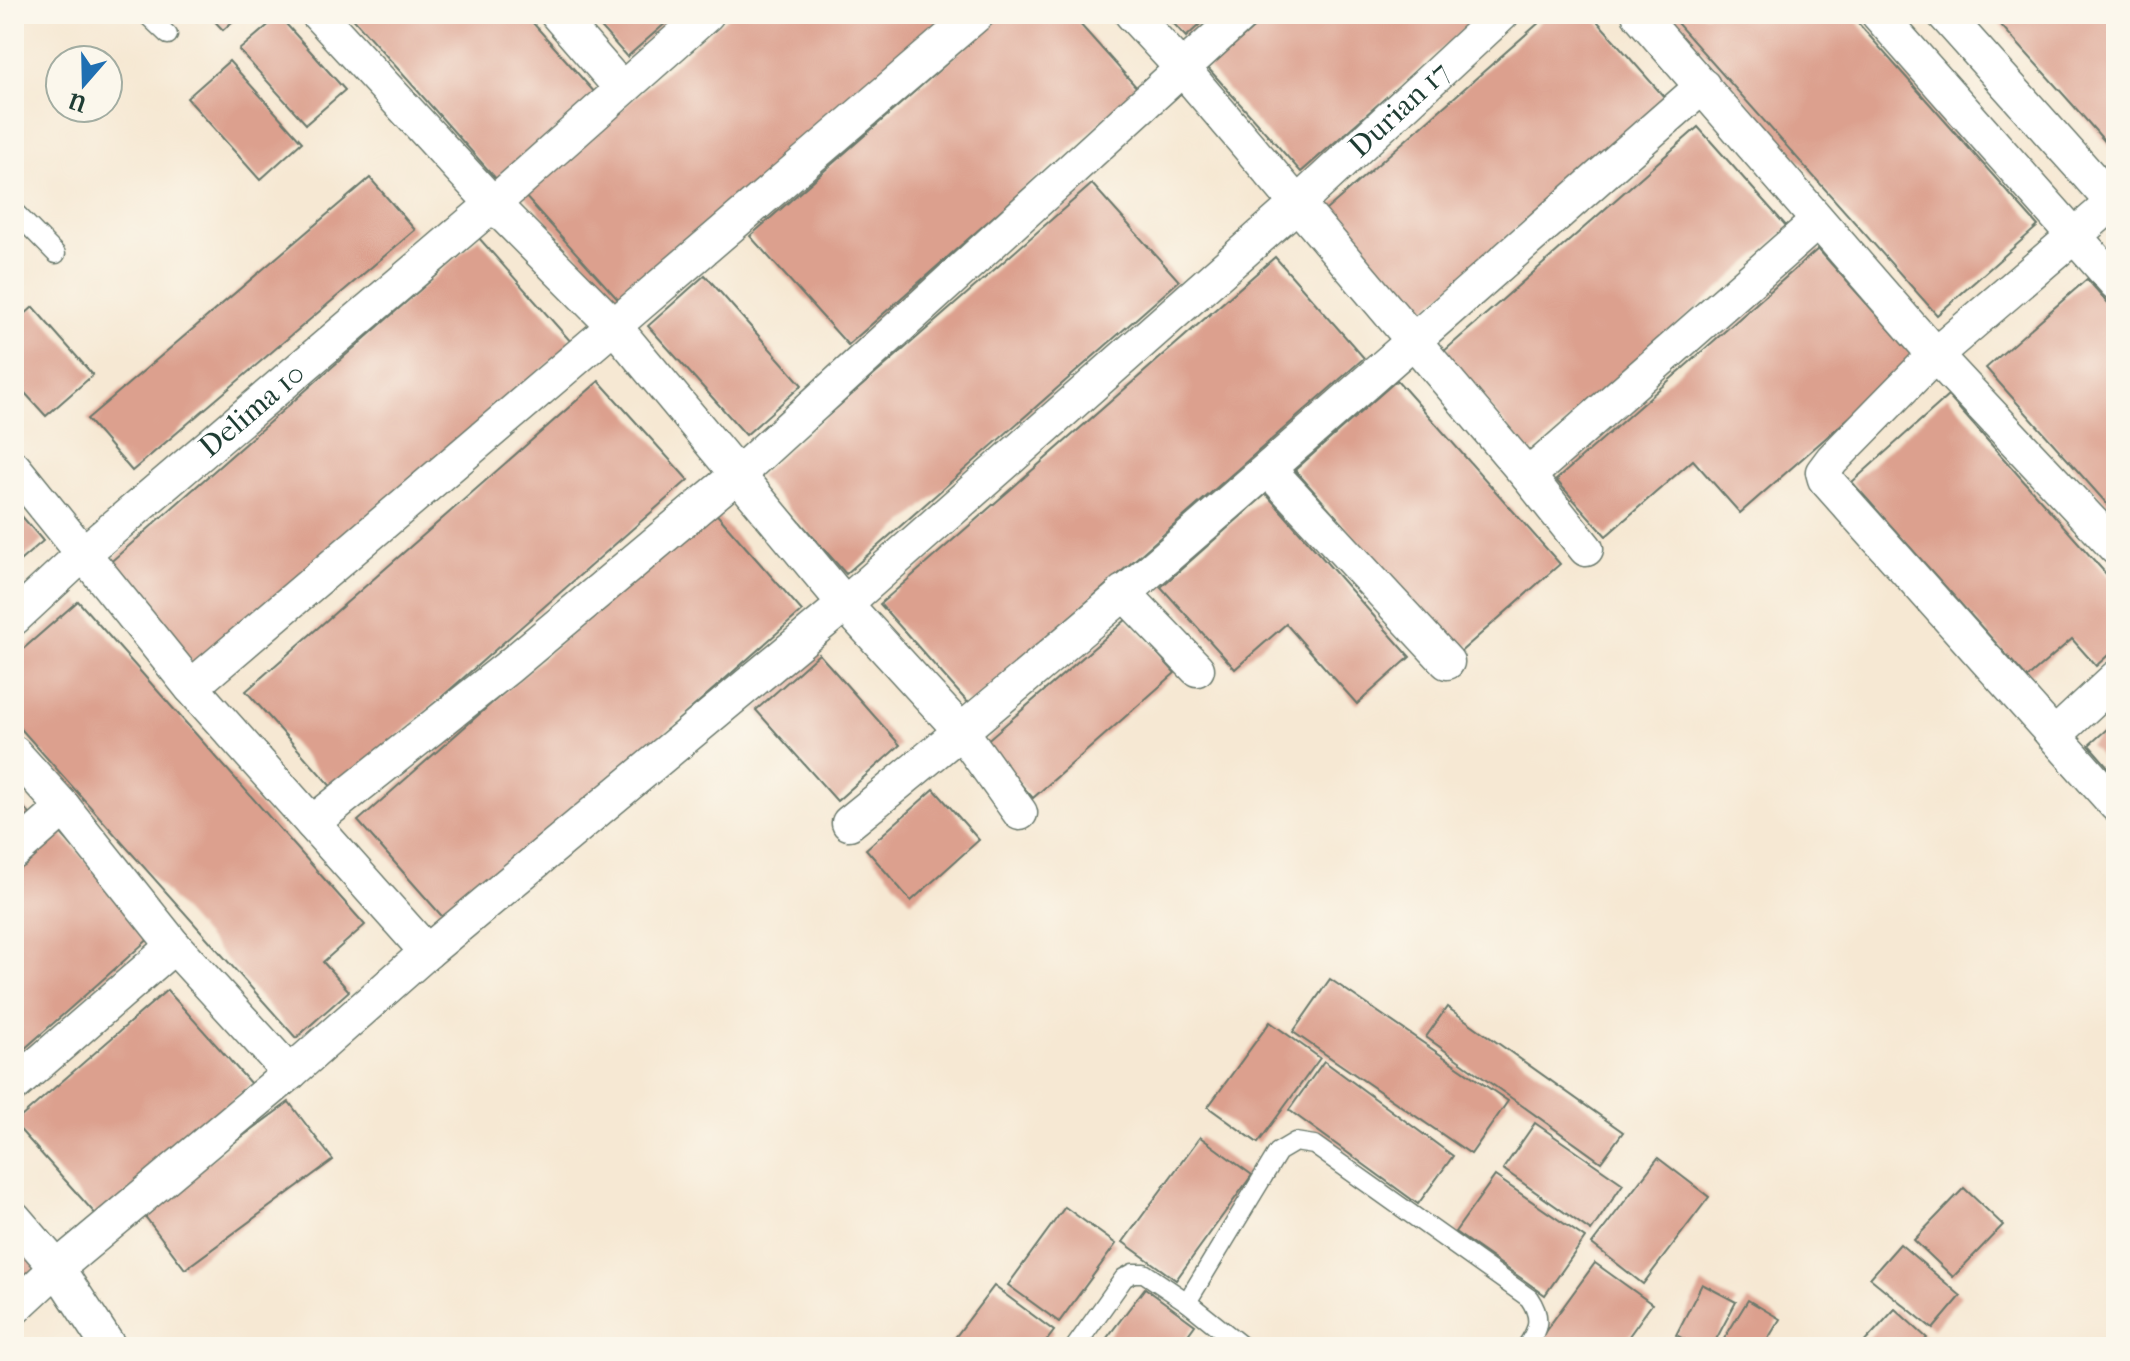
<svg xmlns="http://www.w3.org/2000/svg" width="2130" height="1361" viewBox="0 0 2130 1361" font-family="'IM FELL French Canon',serif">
<rect width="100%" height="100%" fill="#fbf7ec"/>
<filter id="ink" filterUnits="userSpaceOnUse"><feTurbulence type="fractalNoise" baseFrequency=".0125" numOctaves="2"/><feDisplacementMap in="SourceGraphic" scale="16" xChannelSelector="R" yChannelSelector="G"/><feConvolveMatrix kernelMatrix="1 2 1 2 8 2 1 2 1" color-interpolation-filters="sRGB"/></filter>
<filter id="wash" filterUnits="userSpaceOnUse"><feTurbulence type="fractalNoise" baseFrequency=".006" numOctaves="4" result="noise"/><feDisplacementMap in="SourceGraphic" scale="32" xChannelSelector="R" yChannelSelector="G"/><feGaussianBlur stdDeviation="1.8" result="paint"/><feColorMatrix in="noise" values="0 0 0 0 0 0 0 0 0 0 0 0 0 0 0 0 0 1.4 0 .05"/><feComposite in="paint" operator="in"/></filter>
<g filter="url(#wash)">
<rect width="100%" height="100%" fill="#f6e8d3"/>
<g id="blocks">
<g fill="#dca08e">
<polygon points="208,14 241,14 223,30"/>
<polygon points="349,14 525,14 596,94 498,181"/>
<polygon points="589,14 676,14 627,57"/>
<polygon points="731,14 952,14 622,304 524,195"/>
<polygon points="1003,14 1071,14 1138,89 848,345 750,236"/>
<polygon points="1165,14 1211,14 1186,37"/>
<polygon points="1269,14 1481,14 1301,172 1208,68"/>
<polygon points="1549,14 1591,14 1665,98 1411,321 1318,217"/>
<polygon points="1669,14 1850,14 2038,226 1937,315"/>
<polygon points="1991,14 2116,14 2116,154 2072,104"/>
<polygon points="279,16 345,90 306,124 239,50"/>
<polygon points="229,61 302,142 260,180 187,98"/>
<polygon points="1698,127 1788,228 1531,453 1442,353"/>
<polygon points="370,178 415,230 132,471 87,419"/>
<polygon points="1092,184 1179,281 846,574 759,476"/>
<polygon points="479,238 572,343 199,672 106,566"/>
<polygon points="1818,249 1916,359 1740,513 1693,460 1606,536 1556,480"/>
<polygon points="1275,257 1364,358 970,705 880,604"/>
<polygon points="705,275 802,385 746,435 648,326"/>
<polygon points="2087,279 2116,312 2116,514 1986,368"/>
<polygon points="33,307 93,375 46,416 14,381 14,324"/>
<polygon points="1397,380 1560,564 1458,654 1295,470"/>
<polygon points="599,381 688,480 335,791 246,691"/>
<polygon points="1948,396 2116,585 2116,648 2096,666 2072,639 2027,678 1852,482"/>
<polygon points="1266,494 1410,657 1357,704 1286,624 1235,669 1161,587"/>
<polygon points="14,507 43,541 14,566"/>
<polygon points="712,509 802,611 448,923 358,821"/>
<polygon points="78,601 365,925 323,962 349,991 296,1038 14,721 14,657"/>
<polygon points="1127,619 1175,673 1033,798 984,743"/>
<polygon points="819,654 900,745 837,801 756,710"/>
<polygon points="2116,721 2116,776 2089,745"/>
<polygon points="934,789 979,840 911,901 866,849"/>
<polygon points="14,797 37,822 14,843"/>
<polygon points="58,830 152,936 14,1058 14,868"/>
<polygon points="1330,979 1508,1101 1471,1154 1293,1032"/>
<polygon points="167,990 251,1084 99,1218 14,1123"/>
<polygon points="1447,1007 1623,1132 1601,1162 1426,1037"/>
<polygon points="1270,1022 1320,1058 1258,1143 1208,1107"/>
<polygon points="1324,1061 1453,1156 1418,1204 1289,1110"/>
<polygon points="289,1102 333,1160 185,1269 141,1211"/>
<polygon points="1535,1123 1623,1184 1591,1231 1503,1169"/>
<polygon points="1200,1137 1252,1175 1176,1280 1123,1242"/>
<polygon points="1658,1158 1709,1197 1643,1284 1592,1244"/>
<polygon points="1495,1176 1585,1238 1545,1295 1455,1232"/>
<polygon points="1964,1188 2003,1225 1953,1277 1914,1240"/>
<polygon points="1065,1207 1116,1244 1059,1322 1008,1285"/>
<polygon points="14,1239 43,1272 14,1297"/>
<polygon points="1900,1244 1961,1296 1933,1329 1870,1278"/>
<polygon points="1595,1263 1652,1304 1621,1347 1534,1347"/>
<polygon points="1702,1284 1736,1302 1712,1347 1698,1347 1676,1335"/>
<polygon points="994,1286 1054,1331 1042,1347 948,1347"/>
<polygon points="1145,1288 1195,1325 1179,1347 1100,1347"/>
<polygon points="1748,1300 1780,1319 1763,1347 1719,1347"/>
<polygon points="1895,1309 1927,1338 1919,1347 1860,1347"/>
</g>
</g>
</g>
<g filter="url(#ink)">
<use href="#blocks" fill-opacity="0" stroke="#6a796c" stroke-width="2"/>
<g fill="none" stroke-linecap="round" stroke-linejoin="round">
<g stroke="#6a796c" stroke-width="21">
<g id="service">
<polyline points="146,14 168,35"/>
<polyline points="14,211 56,254"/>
<path d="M1187,1302L1278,1152L1295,1142L1314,1145L1529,1298C1542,1317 1539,1329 1526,1347"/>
<polyline points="1075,1347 1124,1278 1133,1273 1144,1273 1187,1302 1243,1347"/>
</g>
</g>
<g stroke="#6a796c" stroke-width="37">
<g id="minor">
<polyline points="318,14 493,204 614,326 977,14"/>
<polyline points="557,14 621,88"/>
<polyline points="1132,14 1182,68 1528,476 1586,549"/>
<polyline points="1639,14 1935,355 2116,548"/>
<polyline points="1878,14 2116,283"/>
<polyline points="1944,14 2116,206"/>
<polyline points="2116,200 1935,355 1832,460 1823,472 1825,479 2116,805"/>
<polyline points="14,468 191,687 614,326 845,604 962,732 1020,813"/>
<polyline points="1269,470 1447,662"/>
<polyline points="1528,476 1818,221"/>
<polyline points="1123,592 1197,669"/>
<path id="s1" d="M14,618L84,553L493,204L707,14"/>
<polyline points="191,687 427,952"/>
<polyline points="2054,736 2116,678"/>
<polyline points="14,753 64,808 174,946 290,1073"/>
<polyline points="312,823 507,668 737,475 1242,14"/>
<path d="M849,823C1141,587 1420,333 1703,86"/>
<polyline points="14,852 64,808"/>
<polyline points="14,1085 174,946"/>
<polyline points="14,1218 57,1268 109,1347"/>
<path id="s2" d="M14,1308L57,1268L290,1073L427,952L845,604L1296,205L1502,14"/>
</g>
</g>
<use href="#service" stroke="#fff" stroke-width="18"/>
<use href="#minor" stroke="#fff" stroke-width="34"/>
</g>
</g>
<g text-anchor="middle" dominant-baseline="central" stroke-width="6" stroke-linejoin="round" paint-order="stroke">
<g font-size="30" fill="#1f3d34" stroke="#fbf7ec">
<text stroke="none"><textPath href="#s2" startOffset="1832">Durian 17</textPath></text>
<text stroke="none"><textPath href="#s1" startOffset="316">Delima 10</textPath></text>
</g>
</g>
<rect width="2130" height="1361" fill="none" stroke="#fbf7ec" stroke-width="48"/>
<g transform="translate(84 84) rotate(200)"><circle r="38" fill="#fbf7ec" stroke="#a3ada2" stroke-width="2"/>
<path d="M0-6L14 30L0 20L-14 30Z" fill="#1f6fb2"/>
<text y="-12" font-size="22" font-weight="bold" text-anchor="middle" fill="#1f3d34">U</text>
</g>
</svg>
